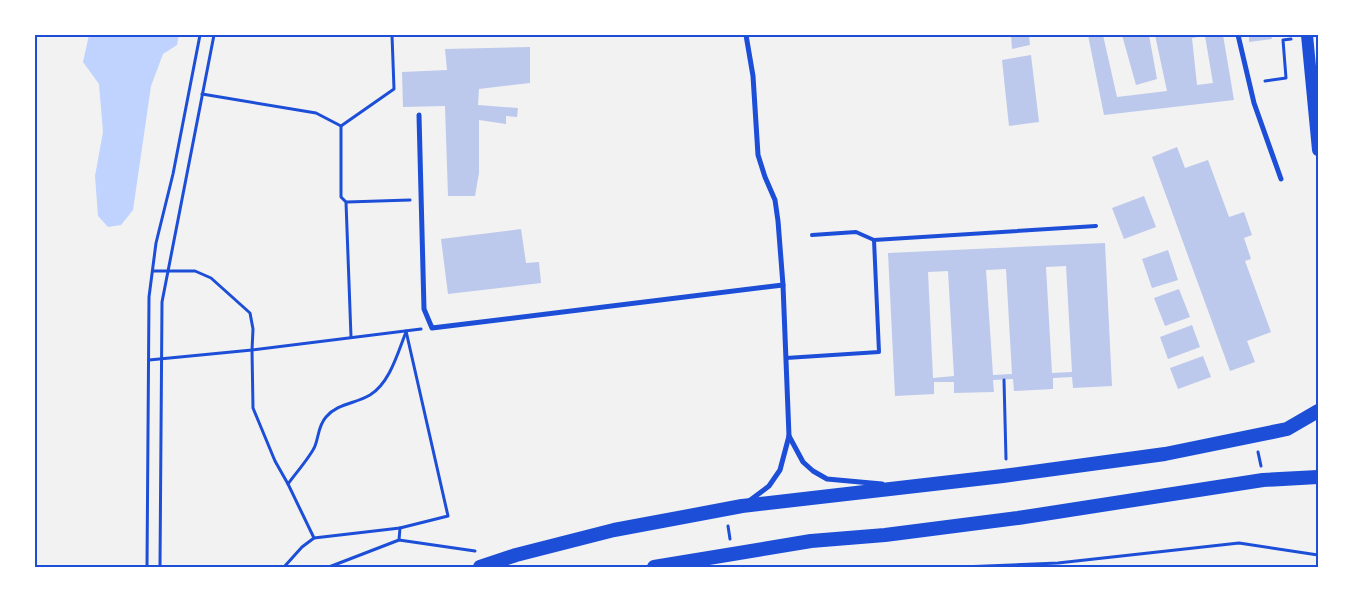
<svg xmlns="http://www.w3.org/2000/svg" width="1353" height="602" viewBox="0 0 1353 602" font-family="Jost,sans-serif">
<rect width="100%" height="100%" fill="#f2f2f2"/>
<polygon fill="#bfd3fe" points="89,35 179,35 177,45 163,54 151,86 133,210 121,225 108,227 98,216 95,176 103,132 99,84 83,62"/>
<g fill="#bdc9ec" fill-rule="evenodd">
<polygon points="1011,35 1029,35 1030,45 1012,49"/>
<path d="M1088,35H1103L1117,97L1167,91L1155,35H1223L1234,100L1104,115ZM1205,36L1213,83L1197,85L1192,38Z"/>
<polygon points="1122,35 1149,35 1157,79 1136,85"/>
<polygon points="1249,35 1271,35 1272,39 1249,42"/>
<polygon points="530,47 530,83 479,89 478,105 518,108 517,117 506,116 506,124 479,120 479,173 475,196 448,196 445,106 403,107 402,72 447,70 445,49"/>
<polygon points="1031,55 1039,122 1009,126 1002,60"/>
<polygon points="1177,147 1185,168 1208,160 1229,217 1244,212 1252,235 1244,238 1251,259 1245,261 1271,332 1247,341 1255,362 1230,371 1152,157"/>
<polygon points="1144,196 1156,227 1124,239 1112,208"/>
<polygon points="521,229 526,263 539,262 541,283 448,294 441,239"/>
<path d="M1105,243L1112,386L1073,388L1072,377L1053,378V389L1014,391L1013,379L993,380L994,392L954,393V382H934V394L895,396L888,253ZM1066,266L1072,372L1052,373L1046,267ZM1006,269L1012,374L993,375L986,270ZM948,271L954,376L933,378L928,272Z"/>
<polygon points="1168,250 1178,280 1152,288 1142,259"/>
<polygon points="1179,289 1190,317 1165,326 1154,298"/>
<polygon points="1192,325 1200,347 1168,359 1160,337"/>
<polygon points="1203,356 1211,377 1178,389 1170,368"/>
</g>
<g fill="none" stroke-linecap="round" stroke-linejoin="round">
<g stroke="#1d4ed8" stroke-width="3">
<polyline points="1265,81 1286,78 1283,40 1291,39"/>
<polyline points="202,94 316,113 341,126 394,89 392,35"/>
<polyline points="341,126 341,197 346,202 351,337"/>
<polyline points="347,202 410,200"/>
<polyline points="153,271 195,271 211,278 250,313 253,329 252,350 253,408 275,461 288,484 314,538"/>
<polyline points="149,360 252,350 421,329"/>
<polyline points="1004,380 1006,459"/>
<polyline points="1258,452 1261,466"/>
<path d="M288,484C295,474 311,456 315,446C319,436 318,426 326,417C338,403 355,404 370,395C390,383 398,352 406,332"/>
<polyline points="728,526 730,539"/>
<polyline points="399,540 475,551"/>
<polyline points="147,567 149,297 156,243 173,174 200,35"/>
<polyline points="160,567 162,302 214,35"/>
<polyline points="284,567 302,547 314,538 400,528"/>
<polyline points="329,567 399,540 400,528 448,516 406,331"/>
<polyline points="961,567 1058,563 1239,543 1318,555"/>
</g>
<g stroke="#1d4ed8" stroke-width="4">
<polyline points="812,235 856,232 874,240"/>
<polyline points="786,358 879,352 874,240 1096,226"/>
</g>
<g stroke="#1d4ed8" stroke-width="5">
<polyline points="746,35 753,76 758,155 765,177 775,200 778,221 783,285 789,436 780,470 769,486 749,501"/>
<polyline points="1238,35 1254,103 1281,179"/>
<polyline points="419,115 424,309 432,328 783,285"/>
<polyline points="789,436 803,462 813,471 827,479 882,484"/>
</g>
<polyline stroke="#1d4ed8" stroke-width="12" points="1307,35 1318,150"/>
<g stroke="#1d4ed8" stroke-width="14">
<polyline points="480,567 516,555 614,530 742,506 1003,476 1165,454 1287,429 1318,411"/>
<polyline points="654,567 811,541 885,535 1018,518 1263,480 1318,477"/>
</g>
</g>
<rect width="1353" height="602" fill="none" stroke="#ffffff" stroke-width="72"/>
<rect x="36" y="36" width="1281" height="530" fill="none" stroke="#1d4ed8" stroke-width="2"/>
</svg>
